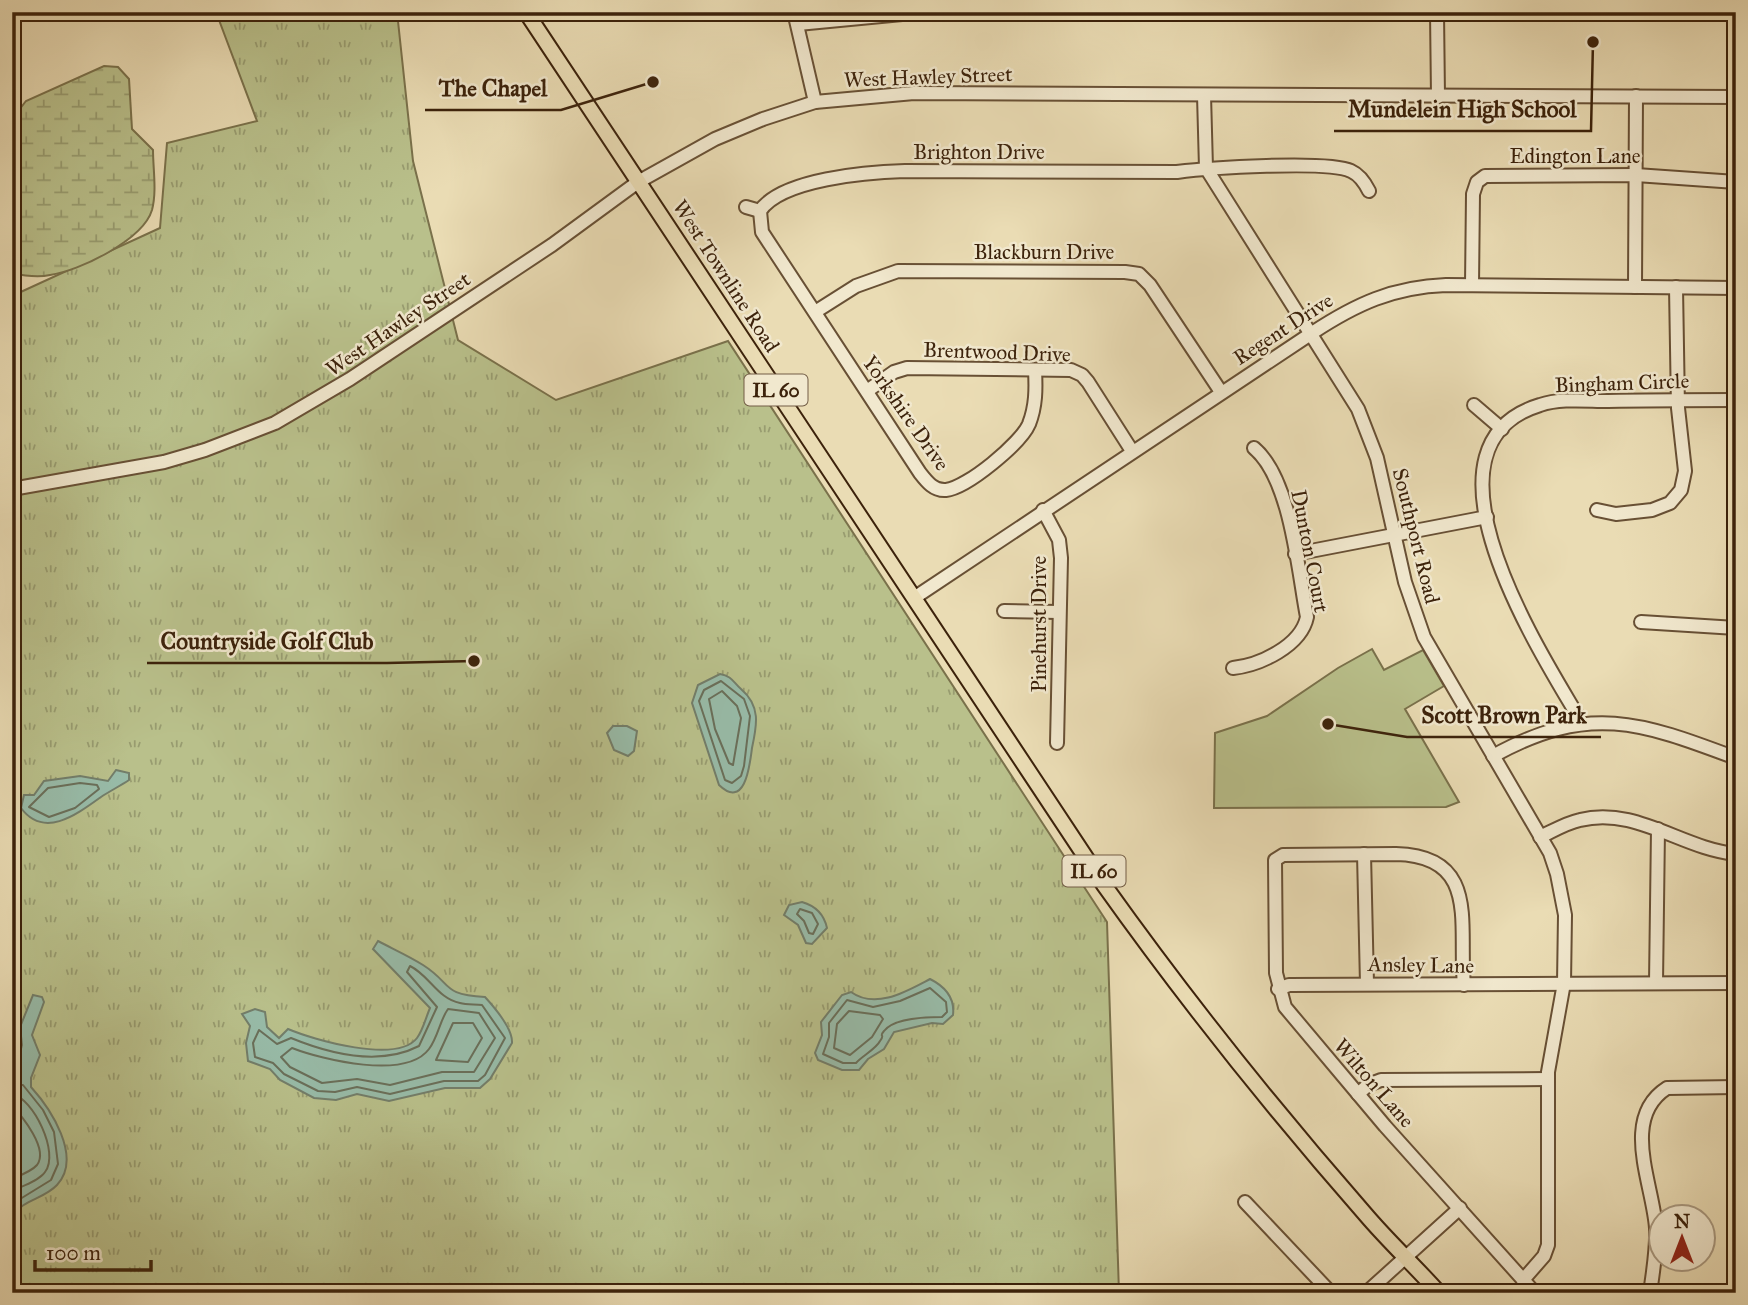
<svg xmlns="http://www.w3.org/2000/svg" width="1748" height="1305" viewBox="0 0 1748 1305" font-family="'IM FELL Great Primer',serif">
<defs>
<pattern id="grass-tufts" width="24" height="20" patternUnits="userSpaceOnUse" patternTransform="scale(1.75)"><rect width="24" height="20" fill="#b9c08b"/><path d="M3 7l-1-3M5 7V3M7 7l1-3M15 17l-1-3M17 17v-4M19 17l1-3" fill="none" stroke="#989c70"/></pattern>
<pattern id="wetland-marsh" width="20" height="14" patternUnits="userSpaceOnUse" patternTransform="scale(1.75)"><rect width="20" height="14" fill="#b9c08b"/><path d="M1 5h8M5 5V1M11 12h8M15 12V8" fill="none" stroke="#989c70"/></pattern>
</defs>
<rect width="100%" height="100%" fill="#eadcb4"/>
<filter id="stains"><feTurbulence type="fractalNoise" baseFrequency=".00286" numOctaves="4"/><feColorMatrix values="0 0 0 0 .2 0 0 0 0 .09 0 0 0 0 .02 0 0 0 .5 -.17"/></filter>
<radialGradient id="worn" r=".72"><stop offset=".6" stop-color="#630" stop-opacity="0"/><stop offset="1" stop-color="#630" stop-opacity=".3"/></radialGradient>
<polygon fill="url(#grass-tufts)" stroke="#7a714b" stroke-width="2" points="216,12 397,12 413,161 458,340 556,400 728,341 1107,922 1119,1293 12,1293 12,296 160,228 167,143 257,121"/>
<path fill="url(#wetland-marsh)" stroke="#7a714b" stroke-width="2" d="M104,66L118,67L129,79L132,129L153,150C153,169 157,191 152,210C143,240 79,271 50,275C37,278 25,276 12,273V119L26,101Z"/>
<polygon fill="#b9c08b" stroke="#7a714b" stroke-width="2" points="1372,649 1384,670 1423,650 1444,686 1405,709 1459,802 1446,807 1214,808 1215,733 1267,716 1338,668"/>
<g fill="#98bca9" stroke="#737e6a" stroke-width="2">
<path d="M720,674C732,676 733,682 741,689C761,706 757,725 752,748C750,762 746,811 719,785L692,703L698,685Z"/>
<polygon points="613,726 627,726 637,731 634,751 628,756 614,750 607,733"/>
<path d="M116,770L129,773V780C120,786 110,791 101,797C76,815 44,839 21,808L24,795H34L44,781L80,776L108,781Z"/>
<path d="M802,902C816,906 824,914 827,928L812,944L806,943L798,925L784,915L789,905Z"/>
<path d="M378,941C393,949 409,956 423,965C453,984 441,995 485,997C495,1008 513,1029 512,1043L490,1079L480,1088H445L389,1101L357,1094L336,1100L314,1098L280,1080L270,1069L248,1061L246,1043L250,1026L242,1014L255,1009L265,1012L267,1027L279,1038L288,1029C314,1040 397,1064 417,1038C423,1030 426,1017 430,1008L373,949Z"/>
<path d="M930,979C946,987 955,998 953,1015L943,1024L932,1023L894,1032L884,1049L868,1059L859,1070H842L818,1060L815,1053L822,1035L821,1022L842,995L851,992C876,1010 907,991 930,979Z"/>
<path d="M33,995L42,997L44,1002L32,1035L40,1055L31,1078V1087C50,1108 83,1157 57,1185C44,1199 24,1199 12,1216V1084L22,1045L20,1027Z"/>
</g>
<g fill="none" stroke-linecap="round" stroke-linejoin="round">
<g stroke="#6a6f5a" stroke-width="2">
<polygon points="721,681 744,699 750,716 744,766 741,776 732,783 725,780 699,701 704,690"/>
<polygon points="722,691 737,706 741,718 733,765 729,763 715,729 709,699"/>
<polygon points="80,783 97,785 99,789 75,808 49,817 29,807 48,788"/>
<polygon points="800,909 812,913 818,924 813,934 809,933 804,921 797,914"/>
<path d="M410,966C429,975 438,999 460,1003C467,1005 475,1004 482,1005L505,1038L485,1075L478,1081H444L390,1094L357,1087L335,1092L318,1091L284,1074L273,1063L255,1057L253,1043L259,1030L277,1044L291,1038C330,1054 380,1066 419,1046L437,1007L407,972Z"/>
<path d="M930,988L946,1002L947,1012L942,1017C928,1017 894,1018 884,1031C878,1038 886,1033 880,1041C876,1049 862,1056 856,1063H843L823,1054L829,1037V1023L847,1000L873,1007L900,1001Z"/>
<path d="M448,1009L479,1013L495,1038L474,1072H442L390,1085L357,1079L322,1083L290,1067L281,1057L292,1048C323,1060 406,1080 429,1049C438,1037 440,1020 448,1009Z"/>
<polygon points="849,1011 880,1015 883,1019 872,1037 850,1055 834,1048 837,1024"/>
<polygon points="453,1023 473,1023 482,1038 468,1062 436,1060"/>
<polyline points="12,1085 23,1085 43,1110 54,1132 58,1164 51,1180 12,1204"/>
<path d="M12,1094C33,1098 60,1153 45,1172C39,1181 22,1186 12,1191"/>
<path d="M12,1106C22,1116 49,1149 37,1165C32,1171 19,1176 12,1179"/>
</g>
<g stroke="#685035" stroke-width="16">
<g id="minor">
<polyline points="794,12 815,102"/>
<polyline points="1437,12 1438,97"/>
<polyline points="798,24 923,12"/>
<polyline points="1204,95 1206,168 1358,409 1377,458 1405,582 1424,637 1550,853 1557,874 1565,915 1564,983 1548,1072 1548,1245 1544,1256 1523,1280"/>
<polyline points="746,207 760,211"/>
<polyline points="1472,285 1473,194 1477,182 1485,176 1636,175 1736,182"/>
<polyline points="1635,287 1636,96"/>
<polyline points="815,312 856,286 898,271 1125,272 1139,274 1150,285 1221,392"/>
<path d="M1035,370C1036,389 1036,406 1029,424C1021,443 967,488 946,490C934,491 927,482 920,473L762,232L760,211C781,179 868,172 905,171L1177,172C1207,168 1328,160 1351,171C1360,175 1365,183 1369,191"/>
<polyline points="867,391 894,372 907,368 1071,370 1082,375 1088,382 1132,451"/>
<polyline points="1474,405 1502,429"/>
<polyline points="12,489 164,462 205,450 275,423 350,379 552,245 638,182 715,139 763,119 815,102 914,93 1736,97"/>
<polyline points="1043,510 1059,540 1061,558 1057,743"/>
<polyline points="1597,510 1616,514 1652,510 1670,503 1681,490 1685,471 1678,408 1676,287"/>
<polyline points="1295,554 1487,517"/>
<path d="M914,598L1312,333C1356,304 1393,287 1446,285L1736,288"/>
<polyline points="1004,611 1059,612"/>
<polyline points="1641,622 1736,628"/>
<path d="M1233,668C1260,665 1301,646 1307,617C1298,571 1291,479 1254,448"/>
<path d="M1579,724L1576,713C1537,647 1409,445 1540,405C1561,398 1586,401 1608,401C1651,400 1693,400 1736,400"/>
<path d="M1493,756C1589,703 1640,722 1736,758"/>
<path d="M1540,837C1553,831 1566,823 1580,820C1636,806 1682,849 1736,854"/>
<polyline points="1364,854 1367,984"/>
<polyline points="1656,983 1658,829"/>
<path d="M1464,985C1458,926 1481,856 1396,854L1283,855L1275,860L1276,973L1285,1007L1385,1126L1535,1293"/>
<polyline points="1278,989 1289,985 1736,983"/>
<polyline points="1358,1094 1368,1085 1381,1080 1548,1079"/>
<polyline points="1245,1202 1331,1293"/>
<polyline points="1366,1293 1460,1208"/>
<path d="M1650,1293C1653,1272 1657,1249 1656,1228C1653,1184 1620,1118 1667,1088L1736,1087"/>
</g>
</g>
<g stroke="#3c220b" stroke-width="18">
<path id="major" d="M526,12L1104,885C1186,1000 1273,1109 1366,1215C1389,1242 1415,1266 1439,1293"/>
</g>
<use href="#minor" stroke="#f1e8ce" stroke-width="12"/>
<use href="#major" stroke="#eadcb4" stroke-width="14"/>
</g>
<g text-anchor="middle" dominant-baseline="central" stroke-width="5" stroke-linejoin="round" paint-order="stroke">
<g fill="#f1e8ce" stroke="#725d46" stroke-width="2">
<rect x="744.5" y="374.5" width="63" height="31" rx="5"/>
<rect x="1062.5" y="855.5" width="63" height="31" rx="5"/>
</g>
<g font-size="19" font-weight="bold" fill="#3c220b">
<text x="776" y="390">IL 60</text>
<text x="1094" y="871">IL 60</text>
</g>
<g font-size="21" fill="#3c220b" stroke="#f1e8ce">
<text transform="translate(928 77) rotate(-2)">West Hawley Street</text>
<text x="979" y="152">Brighton Drive</text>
<text x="1575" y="156">Edington Lane</text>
<text x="1044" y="252">Blackburn Drive</text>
<text transform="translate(726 276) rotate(57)">West Townline Road</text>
<text transform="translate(398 324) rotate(-34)">West Hawley Street</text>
<text transform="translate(1283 329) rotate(-33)">Regent Drive</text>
<text transform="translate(997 352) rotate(2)">Brentwood Drive</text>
<text transform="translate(1622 383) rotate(-2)">Bingham Circle</text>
<text transform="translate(906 413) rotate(55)">Yorkshire Drive</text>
<text transform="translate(1416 536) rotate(76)">Southport Road</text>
<text transform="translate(1310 551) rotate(79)">Dunton Court</text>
<text transform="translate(1039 624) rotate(-90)">Pinehurst Drive</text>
<text transform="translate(1421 965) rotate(1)">Ansley Lane</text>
<text transform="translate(1374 1083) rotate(49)">Wilton Lane</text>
</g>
</g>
<path fill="none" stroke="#3c220b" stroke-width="2.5" d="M653 82L561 110H425M1593 42L1591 131H1334M474 661L387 663H147M1328 724L1407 737H1601"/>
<g fill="#3c220b" stroke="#f1e8ce" stroke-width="2.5">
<circle cx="653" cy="82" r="7"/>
<circle cx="1593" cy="42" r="7"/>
<circle cx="474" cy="661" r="7"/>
<circle cx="1328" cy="724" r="7"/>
</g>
<g font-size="23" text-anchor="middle" font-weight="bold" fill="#3c220b" stroke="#f1e8ce" stroke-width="5" stroke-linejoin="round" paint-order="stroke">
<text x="493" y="96">The Chapel</text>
<text x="1462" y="117">Mundelein High School</text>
<text x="267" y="649">Countryside Golf Club</text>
<text x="1504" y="723">Scott Brown Park</text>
</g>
<rect width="1748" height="1305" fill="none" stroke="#eadcb4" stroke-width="42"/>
<rect x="14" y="14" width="1720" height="1277" fill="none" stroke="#3c220b" stroke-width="3.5"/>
<rect x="21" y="21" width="1706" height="1263" fill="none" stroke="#3c220b" stroke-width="2"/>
<g transform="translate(1682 1238)"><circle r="33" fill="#f1e8ce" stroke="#a99980" stroke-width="2"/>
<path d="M0-5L12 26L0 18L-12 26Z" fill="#8f2418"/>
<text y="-10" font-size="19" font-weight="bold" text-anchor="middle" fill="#3c220b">N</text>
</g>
<path d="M35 1260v10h116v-10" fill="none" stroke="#3c220b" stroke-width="3.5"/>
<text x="46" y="1260" font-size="21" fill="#3c220b" stroke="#f1e8ce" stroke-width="5" paint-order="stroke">100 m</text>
<rect width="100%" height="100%" filter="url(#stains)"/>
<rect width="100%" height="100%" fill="url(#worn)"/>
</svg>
